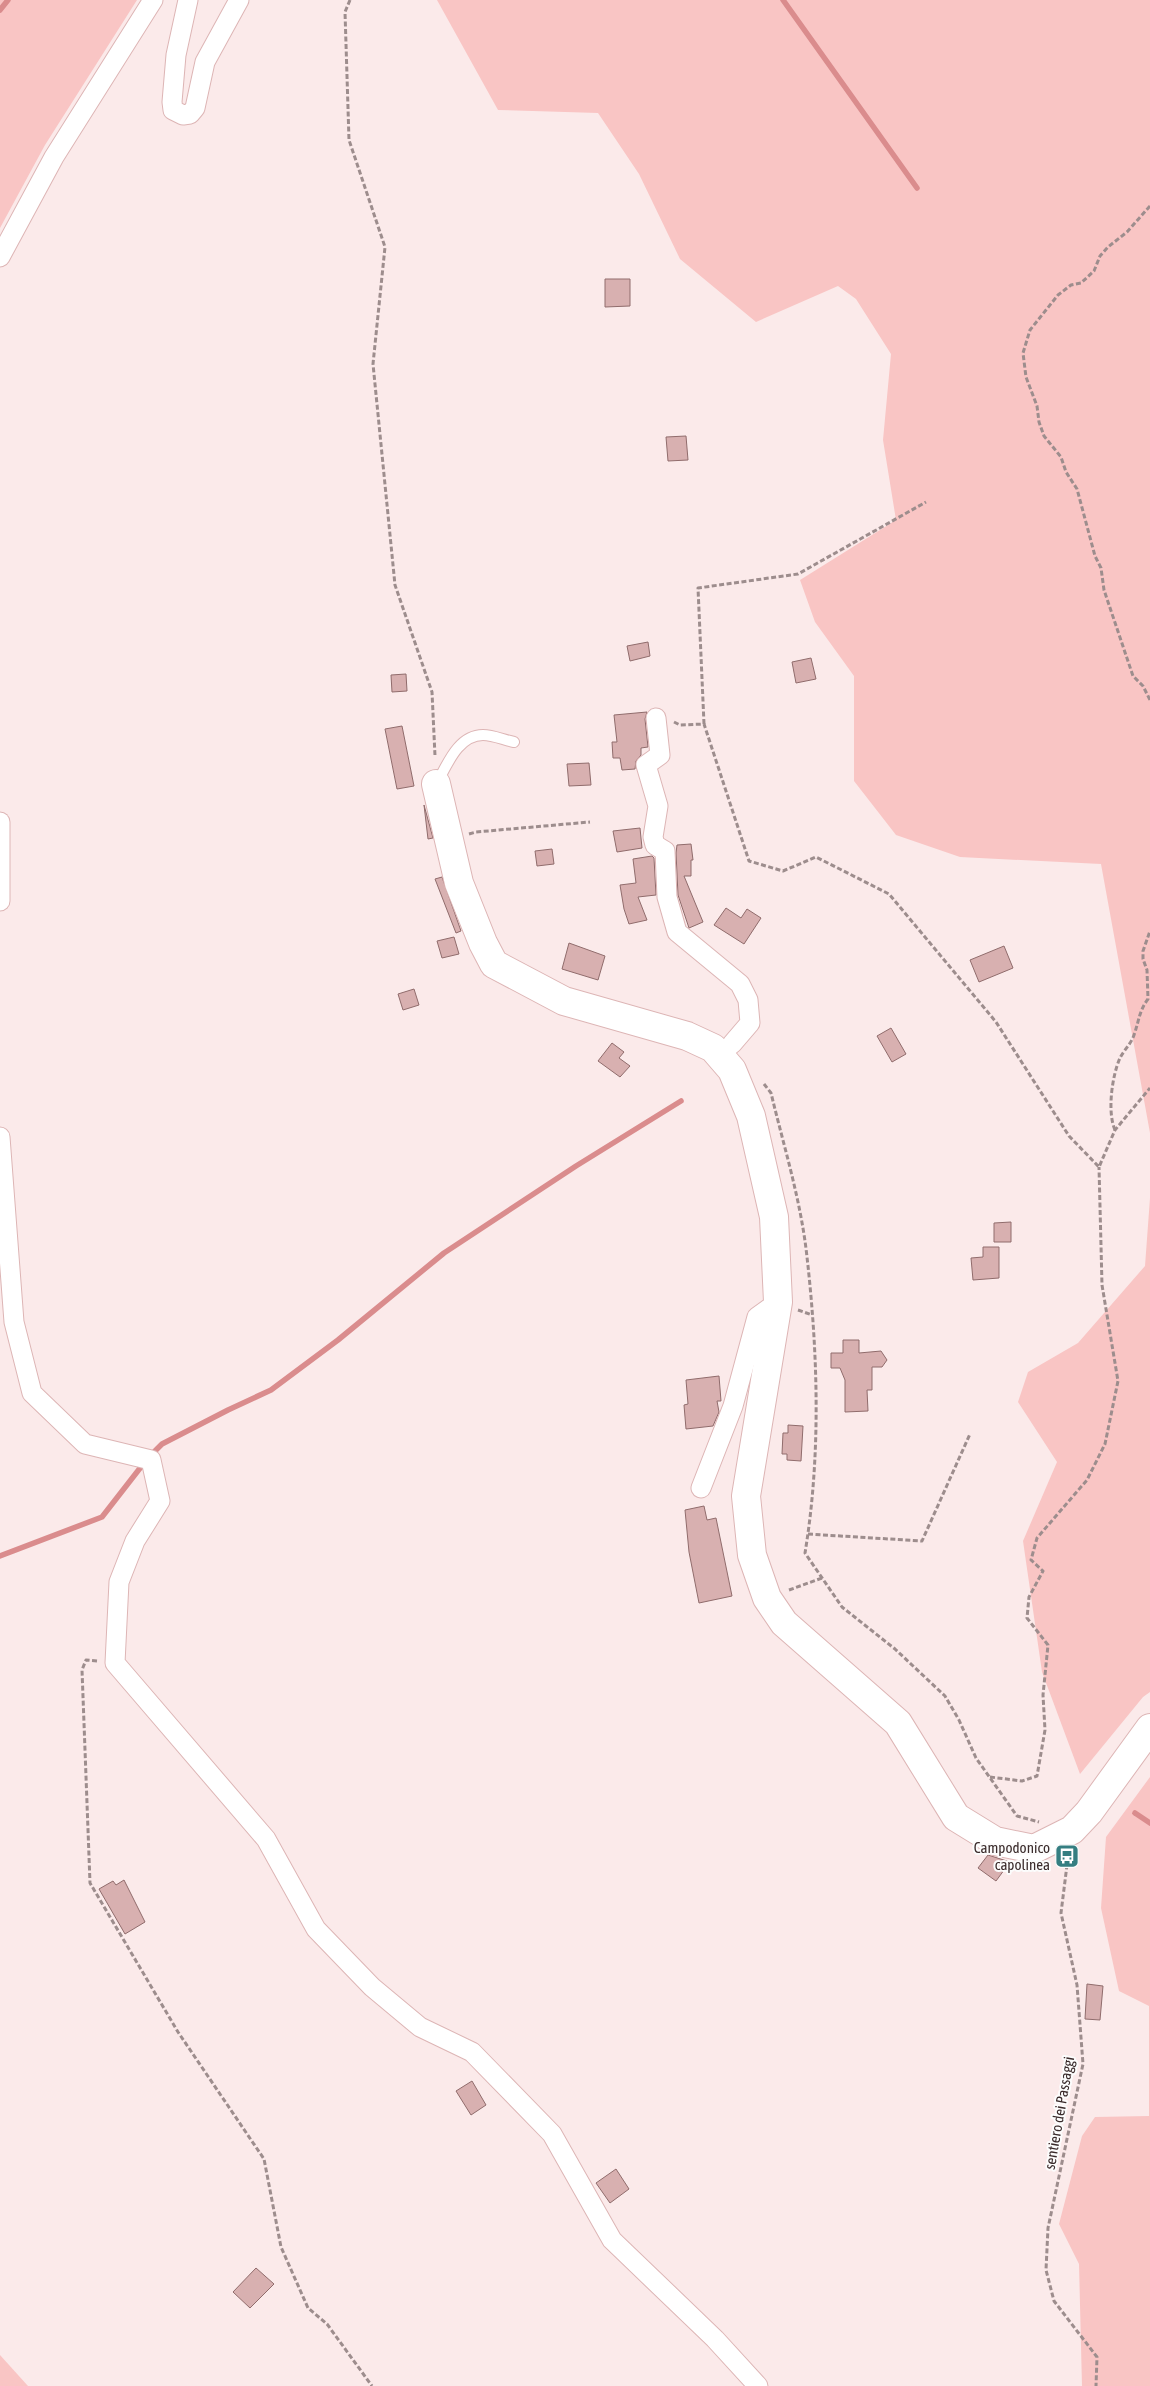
<svg xmlns="http://www.w3.org/2000/svg" width="1150" height="2386" viewBox="0 0 1150 2386" font-family="'Asap Condensed',sans-serif">
<rect width="100%" height="100%" fill="#fbeaea"/>
<g fill="#f9c5c4">
<polygon points="0,0 137,0 45,145 0,228"/>
<polygon points="437,0 1150,0 1150,1133 1101,864 960,857 896,835 854,781 854,676 815,622 800,580 896,520 883,440 891,354 856,299 838,286 756,322 680,259 639,174 598,113 498,110"/>
<polygon points="1150,1198 1150,1692 1143,1697 1080,1774 1042,1672 1023,1541 1057,1462 1018,1402 1028,1372 1078,1343 1145,1266"/>
<polygon points="1150,1777 1150,2386 1082,2386 1079,2264 1059,2224 1082,2136 1095,2117 1149,2116 1149,2006 1119,1991 1101,1908 1106,1837"/>
<polygon points="0,2355 28,2386 0,2386"/>
</g>
<g fill="none" stroke-linecap="round" stroke-linejoin="round">
<g stroke="#da8c8d" stroke-width="5.5">
<polyline points="783,0 917,188"/>
<polyline points="0,10 8,0"/>
<polyline points="150,1456 162,1444 228,1410 271,1390 338,1340 444,1253 576,1166 681,1101"/>
<polyline points="0,1556 102,1517 144,1463"/>
<polyline points="1135,1813 1150,1823"/>
</g>
</g>
<g fill="#d8b0b0" stroke="#906c6c">
<polygon points="605,279 630,279 630,306 605,307"/>
<polygon points="686,436 688,460 668,461 666,437"/>
<polygon points="648,642 650,656 630,661 627,646"/>
<polygon points="811,658 816,679 796,683 792,662"/>
<polygon points="406,674 407,691 392,692 391,675"/>
<polygon points="647,712 645,719 648,747 641,748 641,755 636,761 635,769 622,770 620,758 613,758 612,742 617,742 614,715"/>
<polygon points="402,726 414,786 397,789 385,729"/>
<polygon points="589,763 591,785 569,786 567,764"/>
<polygon points="424,805 433,838 428,839"/>
<polygon points="640,828 642,848 617,852 613,831"/>
<polygon points="691,844 693,860 691,860 691,876 684,876 703,922 689,928 678,895 676,853 677,845"/>
<polygon points="552,849 554,864 537,866 535,851"/>
<polygon points="652,856 654,858 656,895 638,897 647,920 629,924 624,909 620,885 636,883 633,859"/>
<polygon points="442,877 461,931 456,933 435,879"/>
<polygon points="726,908 741,918 747,909 761,918 744,944 714,925"/>
<polygon points="454,937 459,954 442,958 437,941"/>
<polygon points="569,943 605,956 598,980 562,969"/>
<polygon points="1004,946 1013,968 979,982 970,960"/>
<polygon points="414,989 419,1005 403,1010 398,994"/>
<polygon points="891,1028 906,1054 892,1062 877,1036"/>
<polygon points="612,1043 624,1052 619,1058 630,1066 620,1077 598,1061"/>
<polygon points="1011,1222 1011,1242 994,1242 994,1223"/>
<polygon points="983,1247 999,1247 999,1278 973,1280 971,1258 983,1257"/>
<polygon points="843,1340 859,1340 859,1353 881,1351 887,1360 882,1367 872,1367 872,1390 867,1390 868,1411 845,1412 845,1380 840,1368 831,1368 831,1353 843,1353"/>
<polygon points="719,1376 721,1401 717,1401 719,1412 713,1426 686,1429 684,1405 688,1404 686,1380"/>
<polygon points="788,1425 803,1426 801,1461 787,1460 787,1454 782,1454 783,1433 788,1433"/>
<polygon points="704,1506 707,1520 716,1518 732,1596 699,1603 689,1552 685,1510"/>
<polygon points="988,1855 1010,1862 996,1881 978,1868"/>
<polygon points="124,1880 145,1922 125,1934 99,1889 113,1881 116,1885"/>
<polygon points="1087,1984 1103,1986 1100,2020 1085,2019"/>
<polygon points="472,2081 486,2105 471,2115 456,2091"/>
<polygon points="616,2169 629,2189 610,2203 596,2183"/>
<polygon points="256,2268 274,2284 250,2308 233,2292"/>
</g>
<g fill="none" stroke-linecap="round" stroke-linejoin="round">
<g stroke="#ddb5b5" stroke-width="12">
<path id="lane" d="M437,783C447,765 458,735 483,735C493,735 504,740 514,742"/>
</g>
<g stroke="#ddb5b5" stroke-width="21">
<g id="street">
<polyline points="188,0 176,55 172,102 173,110 183,115 190,114 195,108 205,62 239,0"/>
<polyline points="0,257 54,157 153,0"/>
<polyline points="656,718 660,755 646,765 658,806 653,837 655,845 665,851 667,897 677,932 740,984 748,1000 750,1023 732,1044"/>
<polyline points="0,822 0,901"/>
<polyline points="0,1137 14,1322 32,1393 85,1444 151,1460 160,1501 135,1541 119,1582 115,1663 266,1839 316,1929 372,1987 420,2027 472,2052 552,2134 612,2240 715,2339 758,2386"/>
<polyline points="701,1488 733,1406 757,1317 778,1302"/>
</g>
</g>
<g stroke="#ddb5b5" stroke-width="30">
<polyline id="secondary" points="436,784 459,883 483,943 494,964 564,1001 687,1036 713,1048 732,1070 751,1116 774,1217 778,1302 746,1496 752,1555 767,1598 784,1623 898,1723 956,1817 995,1841 1034,1849 1072,1830 1089,1812 1150,1728"/>
</g>
<g stroke="#9d8d8d" stroke-width="3" stroke-dasharray="5 2.5" stroke-linecap="butt">
<polyline points="350,0 345,12 349,140 385,247 373,364 395,585 432,692 435,756"/>
<polyline points="1150,206 1127,232 1108,247 1100,256 1094,271 1081,283 1071,285 1058,295 1030,330 1023,353 1026,377 1037,406 1039,422 1044,436 1061,457 1066,472 1077,489 1095,556 1101,568 1104,590 1133,676 1143,686 1150,700"/>
<polyline points="674,722 680,725 704,724 749,861 783,871 816,857 889,894 996,1022 1069,1136 1099,1167 1115,1130 1150,1088"/>
<polyline points="704,724 698,588 798,574 926,502"/>
<polyline points="469,834 476,832 590,822"/>
<path d="M764,1084L771,1093C784,1147 801,1201 807,1257C818,1354 821,1456 805,1553L842,1607L895,1649L945,1696L959,1720L976,1758L1017,1816L1039,1822"/>
<path d="M1115,1130C1107,1112 1112,1076 1120,1058C1124,1050 1131,1044 1134,1035C1139,1021 1139,1011 1148,999L1147,970L1143,959V951L1150,931"/>
<polyline points="798,1310 812,1315"/>
<polyline points="808,1534 922,1541 970,1434"/>
<polyline points="789,1590 822,1578"/>
<polyline points="97,1661 86,1660 82,1670 90,1883 178,2032 264,2159 281,2247 308,2308 327,2324 372,2386"/>
<polyline points="990,1777 1022,1781 1037,1776 1045,1730 1043,1695 1048,1645 1027,1618 1029,1597 1043,1571 1031,1560 1037,1538 1087,1480 1105,1444 1118,1381 1102,1285 1099,1167"/>
<polyline points="1068,1857 1061,1913 1077,1985 1083,2064 1048,2228 1046,2270 1054,2301 1097,2357 1096,2386"/>
</g>
<use href="#lane" stroke="#fff" stroke-width="10"/>
<use href="#street" stroke="#fff" stroke-width="19"/>
<use href="#secondary" stroke="#fff" stroke-width="28"/>
</g>
<defs>
<g id="bus-square" transform="scale(1.25)"><rect x="-9" y="-9" width="18" height="18" rx="4" fill="#357e81" stroke="#fcfcfc"/><path d="M-5-6H5V4H4V6H2V4H-2V6H-4V4H-5ZM-3.5-4V0h7V-4ZM-3.5 1.2v1.5H-2V1.2ZM2 1.2v1.5H3.5V1.2Z" fill="#fff"/></g>
</defs>
<g fill-rule="evenodd">
<use href="#bus-square" x="1067" y="1856"/>
</g>
<g text-anchor="middle" dominant-baseline="central" stroke-width="4" stroke-linejoin="round" paint-order="stroke">
<g font-size="15" fill="#3a2b2b" stroke="#fcfcfc" text-anchor="end">
<text x="1050" y="1847">Campodonico<tspan x="1050" dy="17">capolinea</tspan></text>
</g>
<g font-size="15" fill="#3a2b2b" stroke="#fcfcfc">
<text transform="translate(1059 2113) rotate(-80)">sentiero dei Passaggi</text>
</g>
</g>
</svg>
